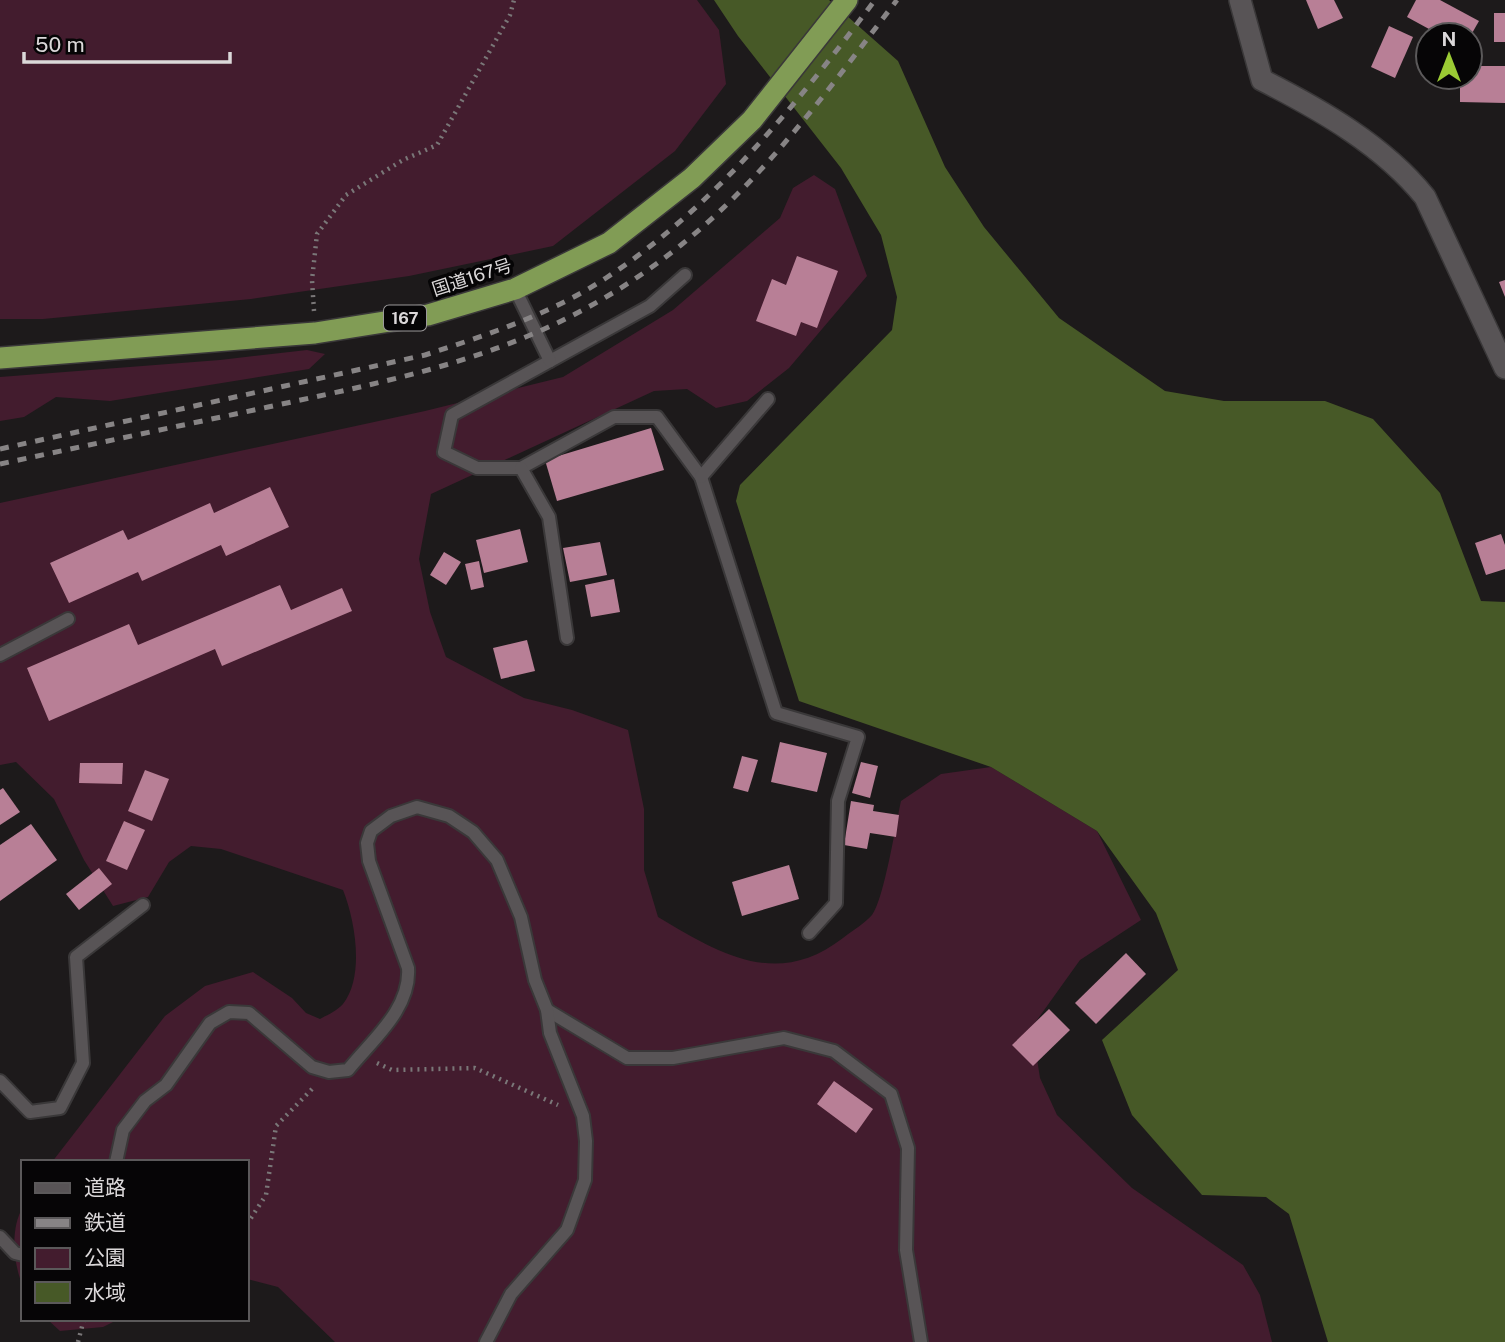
<svg xmlns="http://www.w3.org/2000/svg" width="1505" height="1342" viewBox="0 0 1505 1342" font-family="'Public Sans','Noto Sans JP',sans-serif">
<rect width="100%" height="100%" fill="#1d1a1b"/>
<g fill="#431c2e">
<polygon points="0,0 697,0 719,30 726,84 675,151 553,246 409,276 251,299 43,319 0,319"/>
<path d="M814,175L835,189L867,276L789,368L747,401L716,408L687,389L654,391L431,494L419,559L430,612L446,657L524,698L572,710L628,730L644,809V870L658,917C720,954 777,989 843,938C852,931 865,923 872,915C884,900 896,823 901,801L941,774L991,767L1097,831L1141,920L1080,960L1032,1027L1040,1078L1057,1115L1132,1188L1243,1265L1260,1295L1272,1342H335L278,1287L247,1279V1162H52L165,1016L205,986L253,972L292,998L306,1013L320,1019C327,1015 337,1011 343,1004C365,976 355,920 343,890L221,849L191,846L169,862L148,897L113,906L84,860L54,799L16,762L0,765V503L425,411L563,377L673,310L780,218L793,188Z"/>
<polygon points="307,350 325,354 309,369 110,401 56,397 24,417 0,421 0,377 220,360"/>
<path d="M23,1207V1286C13,1264 10,1228 23,1207Z"/>
<polygon points="47,1319 119,1319 103,1327 60,1331"/>
</g>
<polygon fill="#475927" points="714,0 829,0 898,61 945,167 984,227 1059,318 1165,391 1224,401 1325,401 1373,419 1440,493 1481,601 1505,602 1505,1342 1328,1342 1289,1214 1266,1197 1202,1195 1132,1115 1102,1040 1178,970 1156,913 1097,831 991,767 799,701 736,501 740,485 892,330 897,297 881,235 841,168 738,36"/>
<g fill="#b87f96">
<polygon points="1306,0 1334,0 1343,18 1318,29"/>
<polygon points="1416,0 1440,0 1479,21 1471,35 1440,35 1407,17"/>
<rect x="1494" y="13" width="11" height="29"/>
<polygon points="1389,26 1413,37 1395,78 1371,67"/>
<polygon points="1470,66 1505,66 1505,103 1460,102 1460,77 1470,77"/>
<polygon points="797,256 838,271 817,328 801,322 796,336 756,321 772,279 786,285"/>
<polygon points="1505,280 1505,297 1499,282"/>
<polygon points="651,428 664,470 557,501 545,460"/>
<polygon points="270,487 289,527 226,556 221,545 142,581 138,572 69,603 50,563 123,530 128,540 210,503 214,513"/>
<polygon points="520,529 528,562 484,573 476,540"/>
<polygon points="1501,534 1505,545 1505,569 1486,575 1475,543"/>
<polygon points="600,542 607,575 570,582 563,548"/>
<polygon points="444,552 461,562 446,585 430,575"/>
<polygon points="479,561 484,587 471,590 465,564"/>
<polygon points="614,579 620,612 591,617 585,585"/>
<polygon points="280,585 291,610 342,588 352,611 222,666 215,649 49,721 27,668 129,624 138,645"/>
<polygon points="527,640 535,671 501,679 493,648"/>
<polygon points="780,742 827,753 817,792 771,782"/>
<polygon points="742,756 758,760 748,792 733,788"/>
<polygon points="861,762 878,766 870,798 852,793"/>
<polygon points="80,763 123,763 122,784 79,783"/>
<polygon points="145,770 169,779 152,821 128,811"/>
<polygon points="3,788 20,812 0,825 0,790"/>
<polygon points="851,801 874,805 873,811 899,815 896,837 870,833 867,849 844,845"/>
<polygon points="124,821 145,830 127,870 106,861"/>
<polygon points="31,824 57,860 0,901 0,845"/>
<polygon points="789,865 799,899 742,916 732,882"/>
<polygon points="99,868 112,884 79,910 66,894"/>
<polygon points="1126,953 1146,974 1096,1024 1075,1003"/>
<polygon points="1049,1009 1070,1030 1033,1066 1012,1045"/>
<polygon points="834,1081 873,1109 856,1133 817,1104"/>
</g>
<g fill="none" stroke-linecap="round" stroke-linejoin="round">
<g stroke="#3a3839" stroke-width="16">
<g id="lane">
<polyline points="685,275 650,306 452,415 444,452 477,468 521,468 614,417 657,417 701,477 776,713 858,737 838,801 836,903 809,933"/>
<polyline points="515,289 550,361"/>
<polyline points="521,468 549,517 567,638"/>
<polyline points="701,477 768,399"/>
<polyline points="0,655 68,619"/>
<polyline points="547,1010 627,1058 673,1058 784,1038 834,1051 891,1094 908,1148 906,1250 921,1342"/>
<polyline points="0,1081 30,1112 60,1108 83,1063 76,957 143,905"/>
<path d="M116,1162L123,1130L145,1101L166,1085L210,1023L229,1012L249,1013L312,1067L329,1072L348,1070C372,1040 411,1009 408,968L369,861L367,843L371,831L391,816L417,807L449,816L473,832L497,860L521,917L535,980L547,1010L550,1033L583,1116L586,1141L585,1180L567,1230L511,1294L486,1342"/>
<polyline points="0,1237 15,1253 23,1255"/>
</g>
</g>
<g stroke="#3a3839" stroke-width="24">
<path id="street" d="M1240,0L1262,80C1321,110 1383,145 1425,197L1505,368"/>
</g>
<g stroke="#3a3839" stroke-width="24">
<polyline id="highway" points="0,358 315,333 428,315 515,289 609,243 692,178 752,120 847,0"/>
</g>
<g stroke="#7a7778" stroke-width="4.5" stroke-dasharray="2 5" stroke-linecap="butt">
<polyline points="314,311 312,280 317,234 346,195 403,160 437,145 510,15 514,0"/>
<polyline points="377,1063 392,1070 475,1068 558,1105"/>
<polyline points="247,1224 266,1195 276,1126 314,1087"/>
<polyline points="78,1342 84,1319"/>
</g>
<use href="#lane" stroke="#585456" stroke-width="12"/>
<use href="#street" stroke="#585456" stroke-width="21"/>
<use href="#highway" stroke="#819c55" stroke-width="21"/>
<g stroke="#878485" stroke-width="5" stroke-dasharray="9 9" stroke-linecap="butt">
<path d="M0,449L425,355C487,335 551,314 606,278C714,207 798,103 875,0"/>
<path d="M0,464C89,445 179,426 268,407C427,373 551,349 681,245C767,176 831,86 897,0"/>
</g>
</g>
<g text-anchor="middle" dominant-baseline="central" stroke-width="7" stroke-linejoin="round" paint-order="stroke">
<rect fill="#060506" stroke="#9b999a" stroke-width="2" x="384" y="305.5" width="42" height="25" rx="5"/>
<g font-size="16" font-weight="bold" fill="#dbd8d9">
<text x="405" y="318">167</text>
</g>
<g font-size="18" fill="#dbd8d9" stroke="#060506">
<text transform="translate(472 277) rotate(-18)">国道167号</text>
</g>
</g>
<rect x="21" y="1160" width="228" height="161" fill="#060506" stroke="#5b595a" stroke-width="2"/>
<rect x="35" y="1183" width="35" height="10" fill="#585456" stroke="#5b595a" stroke-width="2"/>
<text x="84" y="1195" font-size="21" fill="#dbd8d9">道路</text>
<rect x="35" y="1218" width="35" height="10" fill="#878485" stroke="#5b595a" stroke-width="2"/>
<text x="84" y="1230" font-size="21" fill="#dbd8d9">鉄道</text>
<rect x="35" y="1248" width="35" height="21" fill="#431c2e" stroke="#5b595a" stroke-width="2"/>
<text x="84" y="1265" font-size="21" fill="#dbd8d9">公園</text>
<rect x="35" y="1282" width="35" height="21" fill="#475927" stroke="#5b595a" stroke-width="2"/>
<text x="84" y="1300" font-size="21" fill="#dbd8d9">水域</text>
<g transform="translate(1449 56)"><circle r="33" fill="#060506" stroke="#5b595a" stroke-width="2"/>
<path d="M0-5L12 26L0 18L-12 26Z" fill="#9bcb34"/>
<text y="-10" font-size="19" font-weight="bold" text-anchor="middle" fill="#dbd8d9">N</text>
</g>
<path d="M24 52v10h206v-10" fill="none" stroke="#dbd8d9" stroke-width="3.5"/>
<text x="35" y="52" font-size="21" fill="#dbd8d9" stroke="#060506" stroke-width="5" paint-order="stroke">50 m</text>
</svg>
